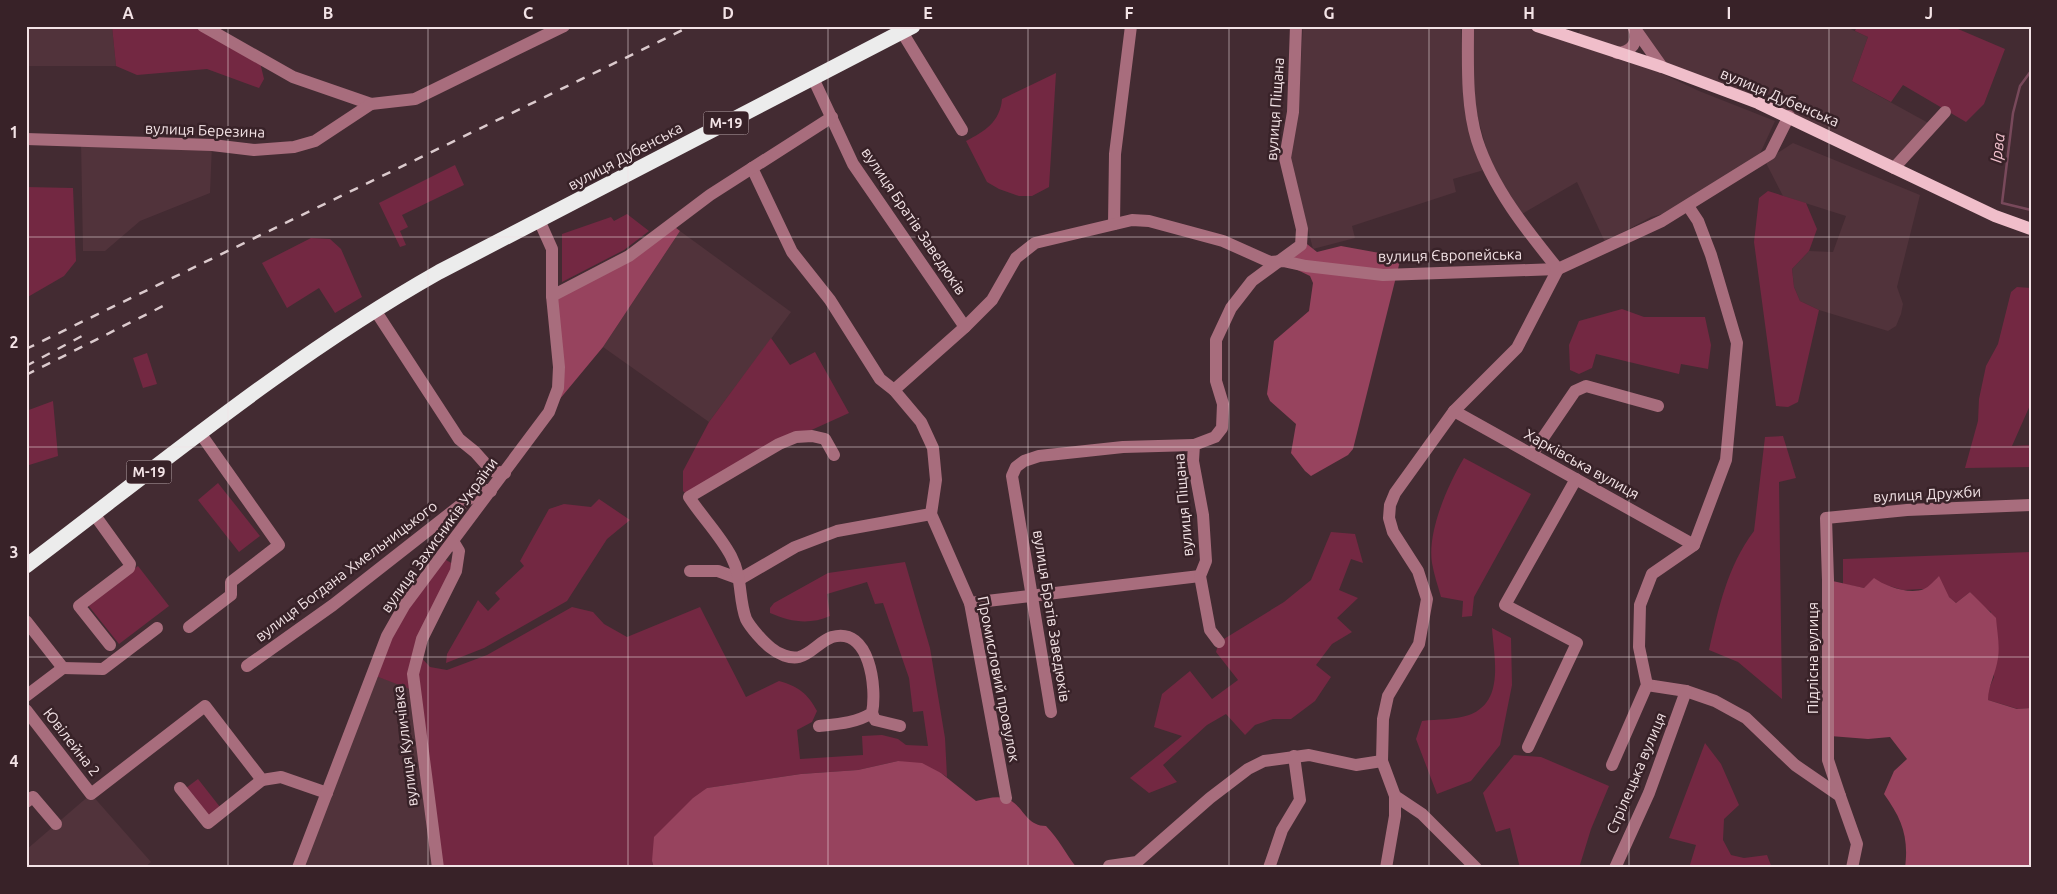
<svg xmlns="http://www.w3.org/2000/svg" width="2057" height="894" viewBox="0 0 2057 894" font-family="Ubuntu,sans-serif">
<rect width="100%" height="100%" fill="#432b32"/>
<g fill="#51333b">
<polygon points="26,26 112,26 116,66 26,66"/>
<polygon points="1303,26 1461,26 1464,74 1484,170 1453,179 1456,192 1352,226 1355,238 1313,249 1290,159 1298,112"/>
<polygon points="1468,26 1537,26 1577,39 1581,26 1844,26 1868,37 1852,81 1932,125 1894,168 1662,67 1637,35 1618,53 1699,91 1775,121 1758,158 1670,212 1651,217 1605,242 1577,182 1522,214 1502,182 1488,155 1476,111"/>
<polygon points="81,141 212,145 210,193 140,221 105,251 83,251"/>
<polygon points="1793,143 1920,195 1897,287 1903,304 1901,314 1896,326 1888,331 1819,310 1800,301 1794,287 1792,269 1809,251 1833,252 1846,216 1783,196 1765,161"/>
<polygon points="680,231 791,312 709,422 603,347"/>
<polygon points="373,675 415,690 439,868 303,868"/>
<polygon points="91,794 151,862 144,868 26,868 26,850"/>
</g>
<g fill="#732842">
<polygon points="112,26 203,26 259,58 264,79 259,88 207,69 137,75 116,66"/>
<polygon points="1857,26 1951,26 2005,49 1984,104 1966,122 1903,85 1891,102 1852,81 1868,37 1855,31"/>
<path d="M1056,73L1049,187L1032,196H1019L999,189L987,182L966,141C985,131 1000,122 1002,99Z"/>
<polygon points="455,165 464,185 402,215 408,227 400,231 406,245 400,247 379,203"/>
<polygon points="26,187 73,188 76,261 64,276 26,298"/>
<polygon points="1768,191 1806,203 1817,229 1809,251 1792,269 1794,287 1800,301 1819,310 1798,402 1788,407 1776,406 1754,242 1759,198"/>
<polygon points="627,214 649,231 624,250 562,282 562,234 611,217 614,221"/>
<polygon points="311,238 330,239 341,249 362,297 335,313 319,288 287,308 262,263"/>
<polygon points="2017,287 2031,288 2031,403 2012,446 2031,445 2031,467 1965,468 1978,421 1979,399 1986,366 1998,344 2011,292"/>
<polygon points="1622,309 1644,317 1705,317 1711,345 1708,369 1681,364 1679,374 1596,354 1592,368 1579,374 1570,370 1569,345 1579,321"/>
<polygon points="771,338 790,365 815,352 849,413 796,437 689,497 683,491 683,471 709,422"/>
<polygon points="147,353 157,384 143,388 133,358"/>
<polygon points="53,401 58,456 26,466 26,411"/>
<path d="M1783,436L1796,478L1779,482L1782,699L1738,662L1709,650C1719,607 1727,567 1754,531L1765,437Z"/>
<path d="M1464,458L1531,494L1474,597L1472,616L1462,617L1463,601L1441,597C1438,586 1434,575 1432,563C1427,532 1448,484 1464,458Z"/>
<polygon points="218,483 260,536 239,552 198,500"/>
<polygon points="599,499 630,520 607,539 567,601 484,648 446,663 447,654 478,600 488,611 500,599 495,593 524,566 520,561 549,509 564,504 591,507"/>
<polygon points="1331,532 1355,534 1363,563 1351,559 1339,590 1358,598 1337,618 1352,632 1332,644 1316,665 1331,677 1315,701 1291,719 1273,719 1255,725 1245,735 1226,714 1207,725 1163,765 1177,782 1149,793 1130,778 1182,736 1154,727 1162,694 1190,671 1212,699 1238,680 1216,652 1219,642 1284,602 1311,580"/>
<polygon points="2031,552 2031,708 2018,709 1988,700 1988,691 1994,677 1991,612 1980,604 1970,592 1956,603 1949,597 1924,589 1903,590 1882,584 1864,588 1843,584 1843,559"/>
<path d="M441,557L453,564L418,654L430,667L447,670L487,655L572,607L593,612L604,624L627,637L700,607L746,697L779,681C798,686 808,694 817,711L812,722L797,730L800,759L863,755L862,736L882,735L898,739L906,745L928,746L923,711L913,712L909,678L883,603L875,604L867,582L827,594L830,616C809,625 791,622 770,613V608L774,603L828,573L905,562L930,648L945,738L947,777L941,773L898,761L858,770L801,774L707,788L652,861L654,868H438L415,691L373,675L387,636Z"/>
<polygon points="138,566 169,606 119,644 88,605"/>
<path d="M1492,628L1511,638L1512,685L1500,745L1471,781L1437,794L1416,739L1422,721C1437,719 1455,720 1469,715C1505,702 1494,658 1492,628Z"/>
<polygon points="1705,743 1721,764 1739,805 1724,819 1723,840 1731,855 1744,858 1767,855 1772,868 1689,868 1696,845 1669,838"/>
<polygon points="1514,755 1541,757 1609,786 1591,829 1579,868 1520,868 1510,828 1496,832 1483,793"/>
<polygon points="198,779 220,807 208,816 186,788"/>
</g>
<g fill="#97435e">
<polygon points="671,224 680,231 603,347 549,412 558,388 552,296"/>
<polygon points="1307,244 1317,252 1341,246 1396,256 1400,261 1353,449 1348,455 1311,476 1305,471 1291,453 1296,424 1270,401 1267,394 1274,341 1309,311 1313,283 1310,276 1281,262"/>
<path d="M1939,576L1949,597L1956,603L1970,592L1996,618C1997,631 2000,645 1998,658C1996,673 1988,686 1988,700L2017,709L2031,708V868H1905C1909,837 1902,819 1884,794L1894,771L1907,759L1890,737L1868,739L1830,736L1828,580L1864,588L1874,578C1885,586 1909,595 1924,589C1929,587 1935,580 1939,576Z"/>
<path d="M898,761L922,763L941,773L976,801C986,799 995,796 1004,798C1023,802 1024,826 1046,826C1059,839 1065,853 1077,868H654L652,861L654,837L693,798L707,788L801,774L858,770Z"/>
</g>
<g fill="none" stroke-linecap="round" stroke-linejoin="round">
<polyline stroke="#78495b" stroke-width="2.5" points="2031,71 2020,86 2013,113 2002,203 2031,210"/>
<g stroke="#a86d7d" stroke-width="12">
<polyline points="203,26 293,77 371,104"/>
<polyline points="1633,26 1662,67"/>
<polyline points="902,32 962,130"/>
<path d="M1617,53C1632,52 1639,42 1634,28"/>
<polyline points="813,78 853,164 965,327"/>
<polyline points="26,139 212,145 254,150 294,147 315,141 371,104 415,99 564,26"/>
<polyline points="752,168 792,252 830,300 880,379 894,390 921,422 933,448 936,480 931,514 970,603 1006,798"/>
<polyline points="1894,168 1945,112"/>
<polyline points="1114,224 1115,154 1131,26"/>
<polyline points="552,296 629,256 710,195 832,117"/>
<polyline points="375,310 459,439 475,452 492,471 505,473"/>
<polyline points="894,390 965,327 992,300 1016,258 1035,243 1132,220 1149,221 1223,241 1270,262 1283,261 1306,266 1383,275 1558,269 1662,221 1770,154 1789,116"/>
<polyline points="1454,411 1694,545"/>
<polyline points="1532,454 1575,391 1586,386 1658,406"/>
<polyline points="94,514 130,564 129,568 79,606 110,645"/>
<polyline points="690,571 718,571 740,579"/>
<polyline points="740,579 795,547 837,531 931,514"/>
<polyline points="970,603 1200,576"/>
<polyline points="26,621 63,668"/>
<polyline points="189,627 231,595 231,582 279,545 200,433"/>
<polyline points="1219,642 1210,630 1200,576 1206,561 1203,515 1193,461 1194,445 1215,437 1222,428 1223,404 1216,381 1216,340 1231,308 1252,281 1301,245 1302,229 1285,158 1293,112 1296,26"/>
<polyline points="247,666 333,605 467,500 487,490 491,491"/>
<polyline points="63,668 103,669 157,628"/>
<polyline points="1647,685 1686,691 1715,701 1746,718 1795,765 1840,796 1857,844 1852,868"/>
<polyline points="26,696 63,668"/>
<polyline points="26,710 91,794 205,706 262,780 281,777 327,793"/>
<polyline points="1051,712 1012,476 1016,467 1024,461 1039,456 1123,447 1194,445"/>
<polyline points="872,713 875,720 900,726"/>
<path d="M819,726C838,724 856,723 872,713C877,688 870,626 832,637C820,641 811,654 799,657C790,659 778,654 771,648C763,642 750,627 746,619C738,597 743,579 731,556C720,535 702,517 689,497L779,444L796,437L812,436L825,439L834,455"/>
<polyline points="1528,747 1577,643 1505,605 1576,479"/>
<polyline points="1612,765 1647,685 1639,647 1640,605 1652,574 1694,545 1726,460 1737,343 1711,255 1698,221 1688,206"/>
<polyline points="180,788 208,823 262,780"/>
<polyline points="1395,796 1422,814 1476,868"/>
<polyline points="1840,796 1828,760 1828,580 1826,518 1907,510 2031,505"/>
<polyline points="26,802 33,797 56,824"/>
<polyline points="1109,866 1137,862 1210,798 1248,769 1264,761 1309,755 1356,765 1382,761"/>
<polyline points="298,868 387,636 404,606 549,412 558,388 559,367 552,296 552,249 539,220"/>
<polyline points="438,868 413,674 422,639 456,571 459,551 453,541"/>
<polyline points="1269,868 1282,830 1300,800 1294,756"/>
<path d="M1386,868L1395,816V796L1382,761L1383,719L1388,696L1419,644L1427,599L1418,571L1393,532L1389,518L1390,505L1395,493L1454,411L1517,348L1558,269C1527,231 1492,187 1477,140C1466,104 1468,64 1468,26"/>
<polyline points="1615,868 1649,793 1686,691"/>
</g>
<polyline stroke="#f0beca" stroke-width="12" points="1537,26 1662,67 1758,103 1995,216 2031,229"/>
<path stroke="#ececec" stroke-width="15" d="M26,566C161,464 292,355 439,272L913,26"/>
<g stroke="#dbcacd" stroke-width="2.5" stroke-dasharray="9 9" stroke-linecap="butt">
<polyline points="26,349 691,26"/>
<polyline points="26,366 82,336"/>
<polyline points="26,375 169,303"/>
</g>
</g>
<path fill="none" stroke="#f3e3e6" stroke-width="1" stroke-opacity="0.55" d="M228,26V868M428,26V868M628,26V868M828,26V868M1028,26V868M1229,26V868M1429,26V868M1629,26V868M1829,26V868M26,237H2031M26,447H2031M26,657H2031"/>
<g text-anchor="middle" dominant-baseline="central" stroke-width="5" stroke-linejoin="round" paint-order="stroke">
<g fill="#382228" stroke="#bba9ad" stroke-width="1">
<rect x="703.5" y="111.5" width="45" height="23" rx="4"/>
<rect x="126.5" y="460.5" width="45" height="23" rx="4"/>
</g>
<g font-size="14" font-weight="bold" fill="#f3e3e6">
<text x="726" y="123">М-19</text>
<text x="149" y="472">М-19</text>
</g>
<g font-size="15" fill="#f3e3e6" stroke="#382228">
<text transform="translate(1780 97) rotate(23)">вулиця Дубенська</text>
<text transform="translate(1275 109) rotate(-86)">вулиця Піщана</text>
<text transform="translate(205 130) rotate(2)">вулиця Березина</text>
<text transform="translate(625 156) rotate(-28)">вулиця Дубенська</text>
<text transform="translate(914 221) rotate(56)">вулиця Братів Заведюків</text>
<text transform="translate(1450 255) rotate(-1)">вулиця Європейська</text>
<text transform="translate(1582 464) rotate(29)">Харківська вулиця</text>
<text transform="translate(1927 494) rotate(-3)">вулиця Дружби</text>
<text transform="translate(1183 505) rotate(-95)">вулиця Піщана</text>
<text transform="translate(439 535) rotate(-54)">вулиця Захисників України</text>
<text transform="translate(346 571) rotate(-37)">вулиця Богдана Хмельницького</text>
<text transform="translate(1052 616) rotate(81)">вулиця Братів Заведюків</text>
<text transform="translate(1812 658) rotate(-90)">Підлісна вулиця</text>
<text transform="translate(999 679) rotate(79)">Промисловий провулок</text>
<text transform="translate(72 742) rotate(52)">Ювілейна 2</text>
<text transform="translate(405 746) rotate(-97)">вулиця Куличівка</text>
<text transform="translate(1636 773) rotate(-67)">Стрілецька вулиця</text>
</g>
<g font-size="16" font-style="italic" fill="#f3c2ce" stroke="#382228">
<text transform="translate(1997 148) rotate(-83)">Ірва</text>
</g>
</g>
<rect width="2057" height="894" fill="none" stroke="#382228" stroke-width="55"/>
<rect x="28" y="28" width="2002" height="838" fill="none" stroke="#f3e3e6" stroke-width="2"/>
<g font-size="16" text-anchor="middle" font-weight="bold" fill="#f3e3e6">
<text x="128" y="19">A</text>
<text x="328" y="19">B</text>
<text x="528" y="19">C</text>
<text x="728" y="19">D</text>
<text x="928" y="19">E</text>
<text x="1129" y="19">F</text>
<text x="1329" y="19">G</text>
<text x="1529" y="19">H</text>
<text x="1729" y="19">I</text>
<text x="1929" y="19">J</text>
<text x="14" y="138">1</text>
<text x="14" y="348">2</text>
<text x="14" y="558">3</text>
<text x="14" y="767">4</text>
</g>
</svg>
